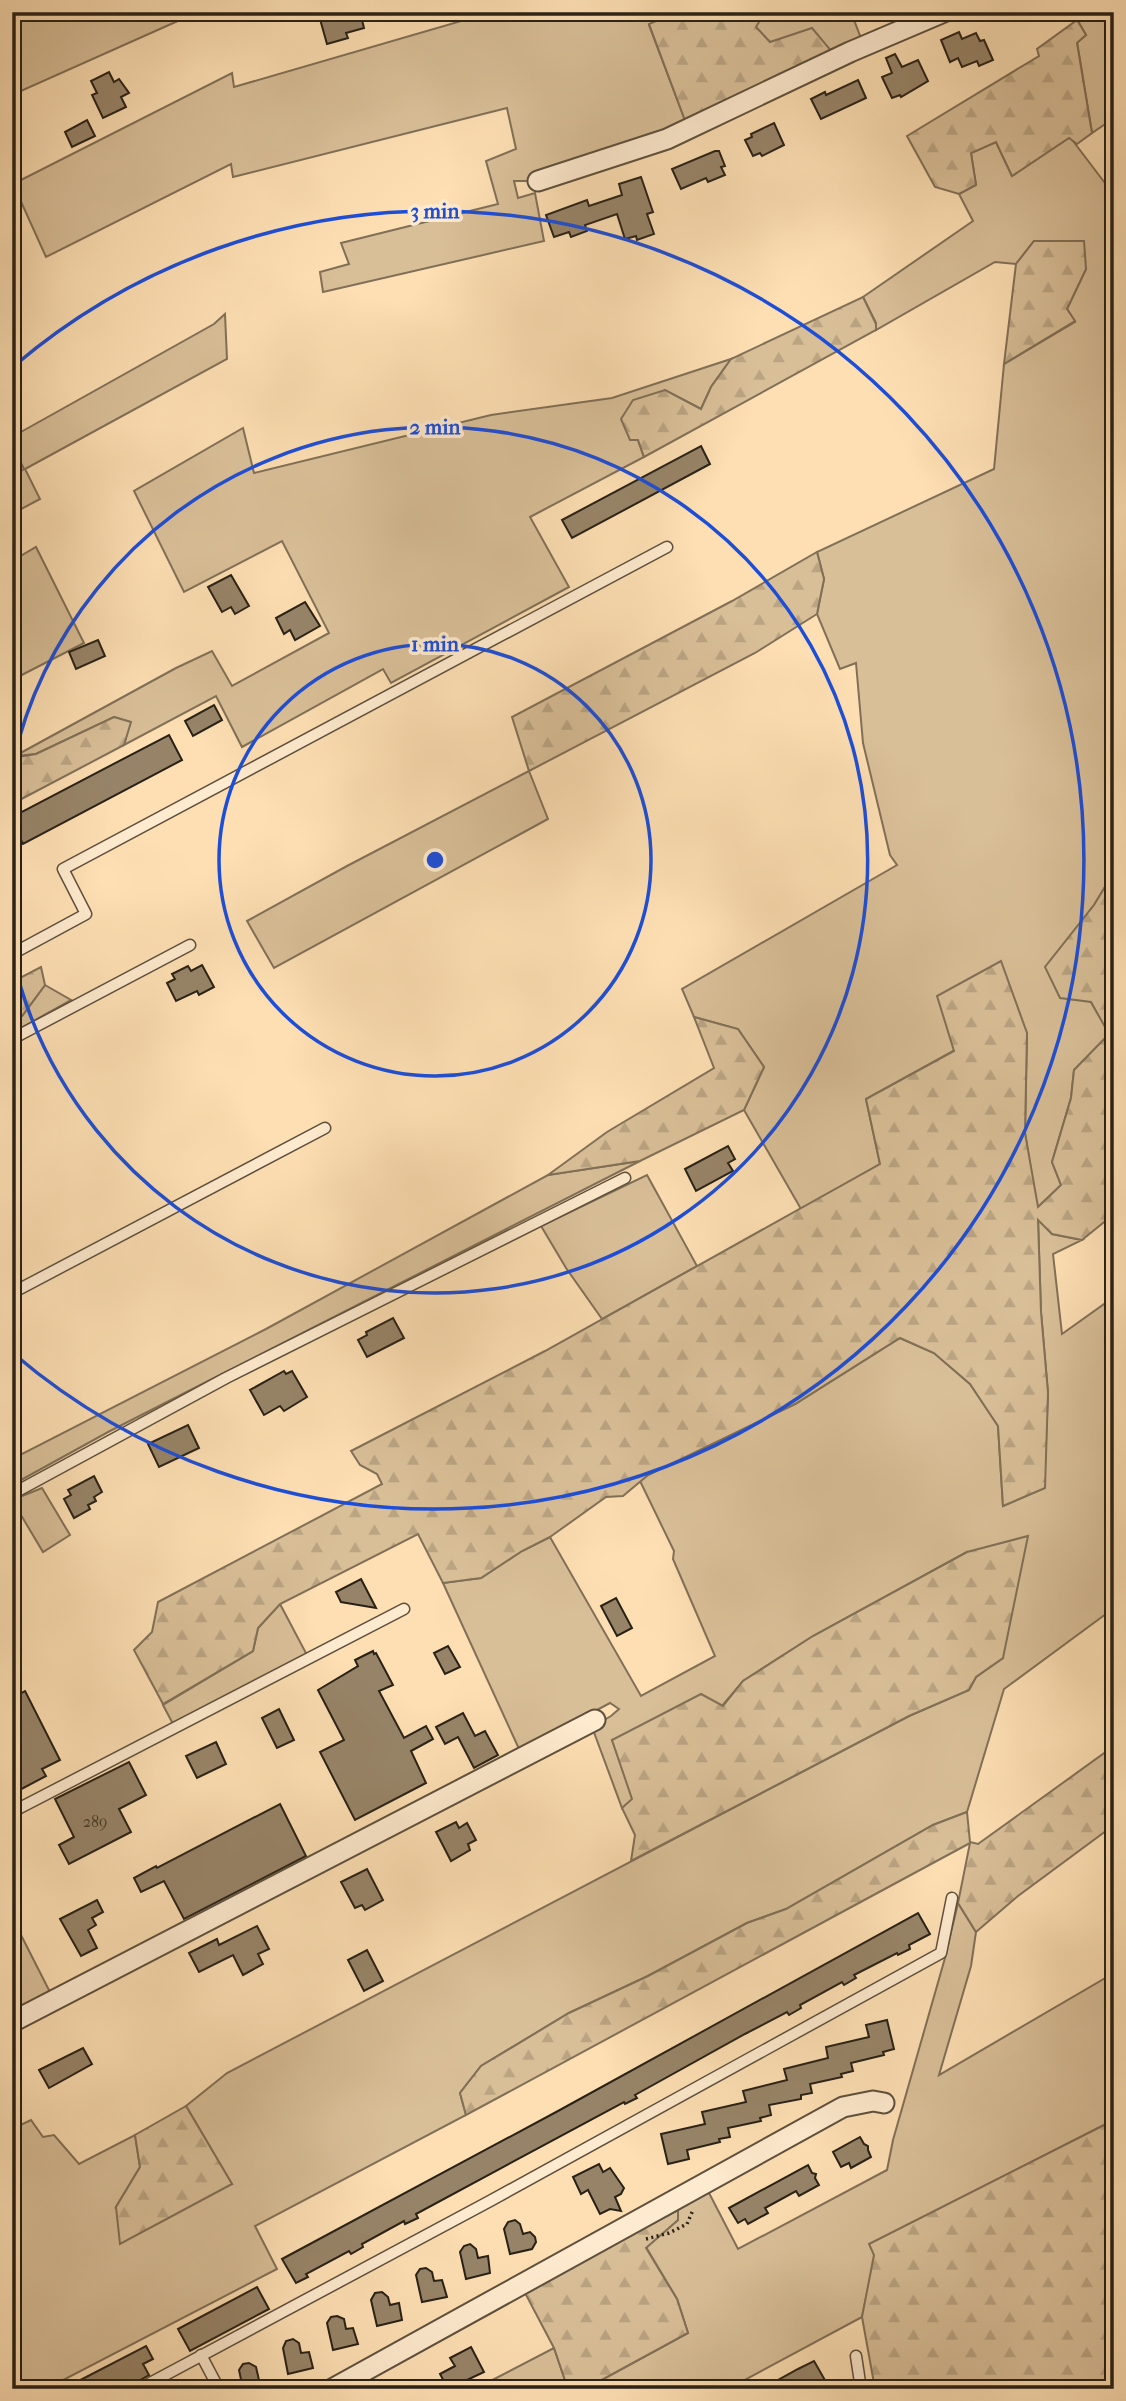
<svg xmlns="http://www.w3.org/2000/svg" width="1126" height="2401" viewBox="0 0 1126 2401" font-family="'IM FELL French Canon',serif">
<defs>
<pattern id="forest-firs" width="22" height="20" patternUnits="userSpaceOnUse" patternTransform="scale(1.75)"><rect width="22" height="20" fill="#d9bf98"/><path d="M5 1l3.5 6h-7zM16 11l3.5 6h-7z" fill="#baa482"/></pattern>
</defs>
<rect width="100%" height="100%" fill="#fddfb3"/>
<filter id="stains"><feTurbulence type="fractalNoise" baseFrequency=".00286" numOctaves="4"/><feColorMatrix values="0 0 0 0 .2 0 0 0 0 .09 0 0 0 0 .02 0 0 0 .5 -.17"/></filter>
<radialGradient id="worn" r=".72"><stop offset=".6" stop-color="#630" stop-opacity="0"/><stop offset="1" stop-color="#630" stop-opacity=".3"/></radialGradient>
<g fill="#d9bf98" stroke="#817057" stroke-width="2">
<polygon points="12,12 198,12 12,95"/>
<polygon points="492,12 677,12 649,25 686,123 538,181 514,181 518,198 535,193 544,241 323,292 320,272 349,264 341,243 498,204 486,161 516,149 507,108 233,177 231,164 46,257 13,184 232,73 234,87"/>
<polygon points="765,12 851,12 862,41 833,53 770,42 755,27"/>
<polygon points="1073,12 1114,12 1114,118 1092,133 1077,42 1086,35"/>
<polygon points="1070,137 1114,195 1114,872 1094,905 1046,967 1091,1002 1110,1034 1074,1070 1071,1098 1052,1162 1061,1185 1037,1208 1025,1133 1027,1033 955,1050 866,1099 880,1164 801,1209 744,1110 764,1067 738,1029 694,1017 682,989 897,865 890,855 863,743 856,663 840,669 817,614 824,579 817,552 994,469 1004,364 1075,322 1067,309 1086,269 1034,241 1016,264 995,262 876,330 876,323 863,297 973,221 959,194 976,185 971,153 996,142 1012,176"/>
<polygon points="225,314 227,359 25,469 40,499 12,514 12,476 24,469 12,444 12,437 214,324"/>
<polygon points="731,359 711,387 701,409 665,390 638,440 644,457 530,517 569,587 391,683 383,669 242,747 216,696 124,745 130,722 114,717 36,754 15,756 176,668 212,651 232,686 329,633 282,541 184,592 134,491 243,428 254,473 491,415 612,398"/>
<polygon points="36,547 84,643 12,680 12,561"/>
<polygon points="529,771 548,819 274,968 247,921 347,866"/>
<polygon points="45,985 71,1000 12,1033 12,1018 22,1016"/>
<polygon points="640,1161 110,1431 12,1485 12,1459 266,1329 548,1175"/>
<polygon points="647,1175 697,1266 602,1319 566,1268 541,1226"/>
<polygon points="1038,1218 1052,1234 1082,1240 1053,1254 1062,1334 1114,1297 1114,1608 1004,1689 967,1812 933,1825 786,1909 747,1923 648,1976 569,2013 481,2066 460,2093 466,2115 255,2226 277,2269 46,2389 12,2389 12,2129 31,2120 43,2137 54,2135 79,2164 135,2135 140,2167 116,2207 232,2184 186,2106 227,2073 909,1716 969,1690 976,1677 1003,1658 967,1552 813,1636 743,1681 722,1706 612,1740 633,1799 622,1808 592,1727 611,1716 619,1709 610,1703 520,1751 443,1583 481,1578 522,1551 550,1537 641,1696 715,1656 673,1559 674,1551 640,1481 648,1475 795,1404 900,1338 934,1353 970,1384 998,1426 1003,1506 1044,1488 1048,1393 1041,1312"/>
<polygon points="42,1488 70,1535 43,1552 12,1500"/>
<polygon points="280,1604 307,1655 173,1724 163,1705 253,1651 258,1628"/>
<polygon points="958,1903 976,1932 971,1966 939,2075 1114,1973 1114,2120 870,2244 875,2255 862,2317 728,2389 585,2389 688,2333 677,2299 646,2247 678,2220 678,2210 708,2191 738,2249 887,2170 893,2140 945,1958"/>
<polygon points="21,1935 52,1996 12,2016 12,1936"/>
<polygon points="554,2348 568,2389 475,2389"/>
</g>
<g fill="url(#forest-firs)" stroke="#817057" stroke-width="2">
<polygon points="677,12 765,12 756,27 770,42 812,28 833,53 720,103 686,123 649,24"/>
<polygon points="1077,20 1086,35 1077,43 1092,133 1077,144 1069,138 1012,176 996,142 971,153 976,185 959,194 935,187 907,136 1039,56 1037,49"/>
<polygon points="1034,241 1084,241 1086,269 1067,309 1075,321 1004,364 1016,264"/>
<polygon points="863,297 876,324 876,330 644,457 638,440 630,440 621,419 633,400 665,390 701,409 711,387 731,359"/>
<polygon points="817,552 824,579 817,614 755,653 529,771 512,717 732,601"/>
<polygon points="114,717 131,722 124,745 12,804 12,758 36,754"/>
<polygon points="1114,872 1114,1214 1082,1240 1052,1234 1038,1220 1041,1312 1048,1393 1045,1488 1003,1506 998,1426 970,1384 934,1353 900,1338 795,1404 648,1475 623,1496 606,1497 550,1537 522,1551 481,1578 443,1583 418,1534 280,1604 258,1628 253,1651 163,1704 134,1650 152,1632 158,1602 382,1484 377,1474 360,1465 351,1451 545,1351 880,1164 866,1099 954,1051 937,996 1001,961 1027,1033 1025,1133 1038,1207 1061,1185 1052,1162 1071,1098 1074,1070 1109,1034 1091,1002 1060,998 1045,967 1094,905"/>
<polygon points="41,967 45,985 22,1016 12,1018 12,982"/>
<polygon points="694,1017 738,1029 764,1067 744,1110 640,1161 548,1175 607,1132 714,1068"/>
<polygon points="1028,1536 1003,1658 976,1677 969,1690 909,1716 631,1861 635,1835 622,1808 632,1799 612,1740 701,1694 723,1706 743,1681 813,1636 967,1552"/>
<polygon points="1114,1746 1114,1825 1018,1896 976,1932 958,1903 970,1843 466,2115 460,2093 481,2066 569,2013 648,1976 747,1923 786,1909 933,1825 967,1812 970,1842 978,1844"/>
<polygon points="186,2106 232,2184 120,2244 116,2207 140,2167 135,2135"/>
<polygon points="1114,2120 1114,2389 875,2389 862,2317 874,2255 869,2244"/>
<polygon points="678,2210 678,2220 646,2248 677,2299 688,2333 585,2389 568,2389 554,2348 524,2291"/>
</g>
<g fill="#978468" stroke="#292116" stroke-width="2">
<polygon points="318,12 360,12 364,28 346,33 348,38 327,44"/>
<polygon points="959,32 962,39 976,33 980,41 984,40 993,60 979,66 977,61 962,67 958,58 950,62 941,40"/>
<polygon points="895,54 902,67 918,60 928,81 901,97 900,95 892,98 882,77 892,73 886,58"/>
<polygon points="109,72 114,82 119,79 129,93 121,97 126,107 103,118 92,95 97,93 91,81"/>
<polygon points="858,80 866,98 821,119 811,99 825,92 826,95"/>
<polygon points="87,120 95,136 72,147 65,132"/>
<polygon points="774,123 784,145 762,156 760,153 753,156 745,140 752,137 751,134"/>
<polygon points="715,151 719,151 725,166 721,167 725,175 708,182 706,178 681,189 672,169"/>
<polygon points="641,177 653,212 647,214 654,234 637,240 636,236 625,239 617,214 585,225 587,231 571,237 569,232 554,237 546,215 587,200 589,206 622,195 619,184"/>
<polygon points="701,446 710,464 572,538 562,520"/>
<polygon points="231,575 249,606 235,614 231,607 222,612 208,587"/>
<polygon points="305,602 320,626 295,640 290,630 284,634 276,618"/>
<polygon points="98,640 105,656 76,669 69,652"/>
<polygon points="214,705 222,720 193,736 185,721"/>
<polygon points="169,735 182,760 23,844 12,823 12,817"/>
<polygon points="202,965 214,987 199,995 197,991 176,1001 167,983 175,979 172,974 188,966 191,971"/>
<polygon points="728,1146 735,1159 728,1163 733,1171 696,1191 685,1169"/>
<polygon points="393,1318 404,1338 367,1357 358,1340 367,1335 366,1332"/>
<polygon points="284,1371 286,1374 292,1371 307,1397 284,1411 280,1406 264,1415 250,1390"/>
<polygon points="188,1425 199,1448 159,1467 148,1444"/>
<polygon points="94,1476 102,1492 94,1497 96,1501 88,1505 90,1509 74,1518 64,1499 71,1495 68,1490"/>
<polygon points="361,1579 376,1608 341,1602 336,1592"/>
<polygon points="616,1598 632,1628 617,1636 601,1606"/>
<polygon points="448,1646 460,1667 445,1674 434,1653"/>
<polygon points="373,1651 374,1654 376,1653 393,1685 379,1691 404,1738 426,1726 433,1739 411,1751 426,1783 355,1820 320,1752 344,1740 318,1690 358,1666 355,1660"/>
<polygon points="25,1691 60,1760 42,1769 46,1776 12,1794 12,1698"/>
<polygon points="279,1709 294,1740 277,1748 262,1718"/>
<polygon points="463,1713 475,1736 485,1731 498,1755 474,1768 458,1737 445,1744 436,1727"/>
<polygon points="216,1742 226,1764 197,1778 186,1756"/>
<polygon points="129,1762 146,1795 119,1809 131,1832 69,1864 59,1845 74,1837 55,1799"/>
<polygon points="280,1804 306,1856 184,1919 164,1881 141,1892 134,1878 156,1866 157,1868"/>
<polygon points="456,1822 459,1828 467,1823 476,1840 468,1844 470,1850 451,1861 436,1832"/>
<polygon points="367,1869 383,1900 365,1910 362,1905 355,1908 341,1882"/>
<polygon points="97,1900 103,1912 92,1918 96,1925 88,1930 97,1948 81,1956 60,1919"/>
<polygon points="918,1913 930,1934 909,1945 910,1949 898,1955 897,1953 854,1975 856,1978 844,1985 842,1982 800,2005 801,2008 789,2015 787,2012 745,2034 635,2095 637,2098 625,2104 624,2102 416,2214 418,2218 405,2224 404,2221 362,2244 363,2247 351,2254 349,2251 306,2274 308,2277 296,2283 282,2259 558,2111"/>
<polygon points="257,1926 269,1949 258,1954 263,1964 243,1975 233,1955 199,1972 189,1953 217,1939 219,1945"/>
<polygon points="367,1950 383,1981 364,1991 348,1960"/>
<polygon points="887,2020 894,2049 883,2052 884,2055 851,2063 853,2071 841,2074 842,2077 810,2084 812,2093 801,2095 801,2099 769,2105 771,2115 760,2118 761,2121 728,2128 730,2137 719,2139 720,2142 687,2150 689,2159 668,2164 661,2134 705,2124 702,2112 746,2102 743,2091 787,2080 784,2069 828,2058 826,2047 869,2037 866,2025"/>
<polygon points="83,2048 92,2064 49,2088 39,2070"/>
<polygon points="860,2137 864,2144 868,2146 868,2150 871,2157 851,2168 849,2163 841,2167 833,2152"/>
<polygon points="599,2164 603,2172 610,2168 624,2188 621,2194 615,2197 621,2211 610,2209 600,2214 588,2190 581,2194 573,2177"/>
<polygon points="808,2165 812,2173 816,2174 815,2178 819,2185 799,2196 796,2191 765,2208 768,2213 748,2224 745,2219 738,2223 729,2208"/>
<polygon points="515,2220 520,2224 523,2234 530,2232 535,2237 536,2242 532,2249 510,2254 504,2229 508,2222"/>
<polygon points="470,2244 476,2249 478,2258 488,2256 490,2273 466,2279 460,2252 464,2246"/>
<polygon points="426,2268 432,2272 434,2281 442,2280 447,2297 422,2302 416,2275 420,2269"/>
<polygon points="257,2287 269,2309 190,2351 178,2329"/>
<polygon points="382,2292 388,2297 390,2305 399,2303 402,2320 377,2326 371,2300 375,2293"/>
<polygon points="337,2316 344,2319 346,2329 353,2328 358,2344 333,2350 327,2323 331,2317"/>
<polygon points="293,2339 299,2343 301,2353 309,2352 313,2368 288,2374 283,2348 286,2341"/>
<polygon points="146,2346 153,2359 143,2364 149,2375 135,2383 132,2389 63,2389"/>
<polygon points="471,2347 484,2372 448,2389 440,2374 455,2366 450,2358"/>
<polygon points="814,2361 830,2389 762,2389 798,2369"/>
<polygon points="249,2363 256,2367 261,2389 243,2389 239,2370 243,2364"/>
</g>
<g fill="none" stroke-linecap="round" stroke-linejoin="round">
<g stroke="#5e503d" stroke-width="13">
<g id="lane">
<polyline points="12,954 86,914 63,869 667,547"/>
<polyline points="12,1039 190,945"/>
<polyline points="12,1293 325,1128"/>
<polyline points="12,1494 226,1378 625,1178"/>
<polyline points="12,1812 404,1609"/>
<polyline points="201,2355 219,2389"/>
<polyline points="856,2356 861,2389"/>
<polyline points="139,2389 490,2201 941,1953 952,1898"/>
</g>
</g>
<g stroke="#5e503d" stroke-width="23">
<g id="street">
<polyline points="538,181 667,139 850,52 944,12"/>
<polyline points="12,2022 595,1720"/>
<polyline points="332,2389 843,2107 873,2101 884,2103"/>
</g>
</g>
<polyline stroke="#292116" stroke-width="3.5" stroke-dasharray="2 3.5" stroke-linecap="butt" points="646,2239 669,2233 687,2224 693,2210"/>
<use href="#lane" stroke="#feeace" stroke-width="10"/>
<use href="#street" stroke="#feeace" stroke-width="19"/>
</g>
<g fill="none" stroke="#1d4ed8" stroke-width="3.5">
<circle cx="435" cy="860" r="216"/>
<path d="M12 766A433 433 0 1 1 12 954"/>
<path d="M14 366A649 649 0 1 1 14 1354"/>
</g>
<g text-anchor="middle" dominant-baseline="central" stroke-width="7" stroke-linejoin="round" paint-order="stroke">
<g font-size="16" fill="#443a2a">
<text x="95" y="1821">289</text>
</g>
</g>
<circle cx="435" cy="860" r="10" fill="#1d4ed8" stroke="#feeace" stroke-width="3.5"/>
<g font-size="21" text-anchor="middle" font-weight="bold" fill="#1d4ed8" stroke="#feeace" stroke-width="7" stroke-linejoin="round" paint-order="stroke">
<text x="435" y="218">3 min</text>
<text x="435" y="434">2 min</text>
<text x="435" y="651">1 min</text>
</g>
<rect width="1126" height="2401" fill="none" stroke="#fddfb3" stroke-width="42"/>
<rect x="14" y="14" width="1098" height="2373" fill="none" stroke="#292116" stroke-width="3.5"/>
<rect x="21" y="21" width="1084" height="2359" fill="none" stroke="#292116" stroke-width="2"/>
<rect width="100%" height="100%" filter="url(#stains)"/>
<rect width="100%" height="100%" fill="url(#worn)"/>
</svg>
